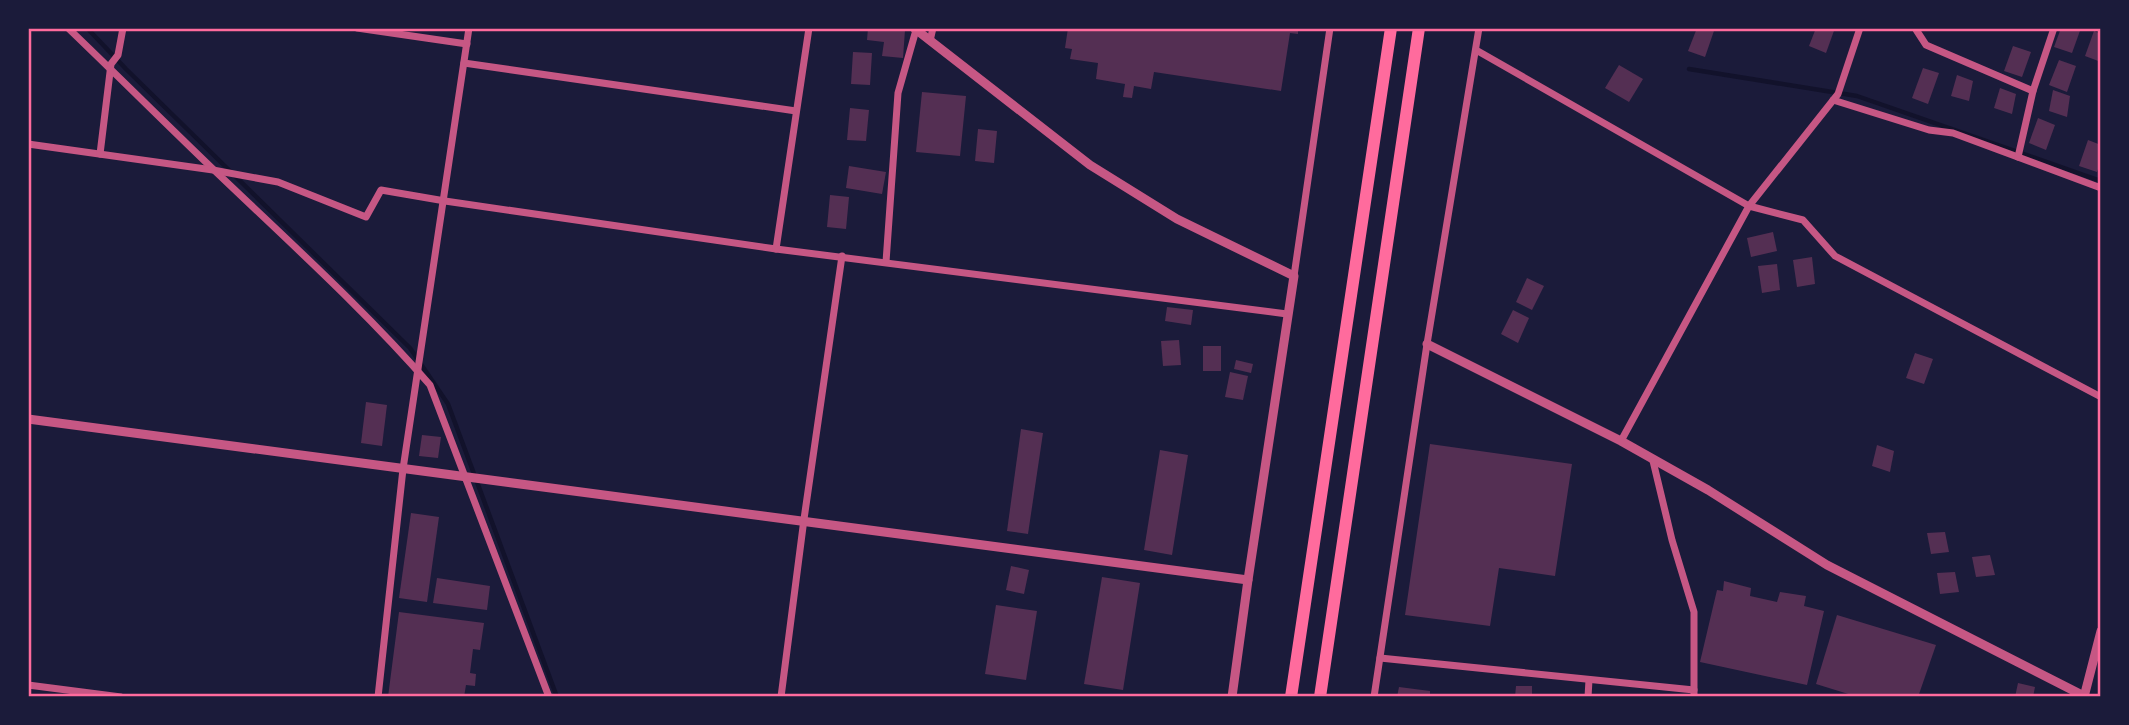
<svg xmlns="http://www.w3.org/2000/svg" width="2129" height="725" viewBox="0 0 2129 725" font-family="Helvetica,sans-serif">
<rect width="100%" height="100%" fill="#1b1b3a"/>
<g fill="none" stroke-linecap="round" stroke-linejoin="round">
<g stroke="#12122b" stroke-width="4.5">
<polyline points="87,28 126,69 410,348 448,404 557,697"/>
<polyline points="1689,69 1857,96 2101,181"/>
</g>
</g>
<g fill="#542f53">
<polygon points="868,28 905,30 903,58 882,56 884,42 867,40"/>
<polygon points="1068,28 1298,28 1298,34 1290,33 1281,91 1154,72 1151,89 1134,86 1132,98 1123,97 1125,84 1096,79 1098,63 1070,59 1072,49 1065,48"/>
<polygon points="1697,28 1715,28 1705,57 1688,51"/>
<polygon points="1816,28 1835,28 1826,53 1809,46"/>
<polygon points="2061,28 2081,28 2072,53 2054,47"/>
<polygon points="2094,31 2101,34 2101,62 2085,56"/>
<polygon points="2013,46 2031,52 2022,77 2004,71"/>
<polygon points="853,52 872,53 870,85 851,84"/>
<polygon points="2059,60 2076,66 2067,92 2049,85"/>
<polygon points="1619,65 1643,79 1629,102 1605,88"/>
<polygon points="1923,68 1939,73 1928,104 1912,98"/>
<polygon points="1957,75 1973,81 1969,101 1951,96"/>
<polygon points="2000,88 2016,94 2012,114 1994,108"/>
<polygon points="2053,90 2070,96 2067,117 2049,111"/>
<polygon points="922,92 966,96 960,156 916,152"/>
<polygon points="850,108 869,110 866,141 847,140"/>
<polygon points="2038,118 2055,125 2046,150 2029,143"/>
<polygon points="978,129 997,131 994,163 975,161"/>
<polygon points="2088,140 2101,145 2101,161 2097,172 2079,166"/>
<polygon points="849,166 886,172 882,194 846,188"/>
<polygon points="830,195 849,197 846,229 827,227"/>
<polygon points="1773,232 1777,251 1751,257 1747,238"/>
<polygon points="1812,257 1815,284 1797,287 1793,260"/>
<polygon points="1777,264 1780,290 1762,293 1758,266"/>
<polygon points="1527,278 1544,286 1532,310 1516,302"/>
<polygon points="1167,307 1193,310 1191,325 1165,321"/>
<polygon points="1513,310 1529,318 1518,343 1501,334"/>
<polygon points="1179,340 1181,365 1163,366 1161,341"/>
<rect x="1203" y="346" width="18" height="25"/>
<polygon points="1915,353 1933,359 1924,384 1906,378"/>
<polygon points="1236,360 1253,364 1251,373 1234,369"/>
<polygon points="1230,372 1248,376 1243,400 1225,397"/>
<polygon points="366,402 387,405 382,446 361,443"/>
<polygon points="1021,429 1043,433 1028,534 1007,531"/>
<polygon points="422,435 441,437 438,458 419,456"/>
<polygon points="1430,444 1572,464 1555,576 1499,568 1490,626 1405,615"/>
<polygon points="1877,445 1894,451 1890,472 1872,466"/>
<polygon points="1160,450 1188,455 1172,555 1144,550"/>
<polygon points="411,513 439,517 427,602 399,598"/>
<polygon points="1945,532 1949,552 1931,554 1927,533"/>
<polygon points="1990,555 1995,575 1976,577 1972,557"/>
<polygon points="1011,566 1029,570 1024,594 1006,590"/>
<polygon points="1955,572 1959,592 1940,594 1937,573"/>
<polygon points="1102,577 1140,583 1123,690 1084,684"/>
<polygon points="437,578 490,586 487,610 433,603"/>
<polygon points="1724,581 1751,588 1750,596 1777,602 1780,592 1806,596 1804,606 1824,611 1807,685 1700,662 1717,590 1723,591"/>
<polygon points="996,605 1037,611 1026,680 985,674"/>
<polygon points="399,612 484,623 480,650 473,649 470,673 476,674 475,686 466,685 464,697 388,697"/>
<polygon points="1837,615 1936,645 1918,697 1858,697 1816,684"/>
<polygon points="2018,683 2035,687 2033,697 2015,697"/>
<polygon points="1516,686 1532,686 1532,697 1515,697"/>
<polygon points="1399,687 1430,691 1430,697 1397,697"/>
</g>
<g fill="none" stroke-linecap="round" stroke-linejoin="round">
<g stroke="#c65784" stroke-width="7">
<path d="M68,28C117,75 165,123 214,170C287,240 363,308 430,385L549,697"/>
<polyline points="357,28 467,44"/>
<polyline points="1915,28 1926,45 2033,91"/>
<polyline points="930,41 933,28"/>
<polyline points="1476,50 1749,206 1803,220 1835,256 2101,397"/>
<polyline points="464,63 796,111"/>
<polyline points="1833,100 1929,130 1953,133 2101,188"/>
<polyline points="28,144 213,170 278,182 366,217 381,190 445,201 776,249 1287,314"/>
<polyline points="100,154 111,64 118,55 123,28"/>
<polyline points="2018,157 2033,91 2054,28"/>
<polyline points="776,249 809,28"/>
<polyline points="886,262 898,93 916,30"/>
<polyline points="1294,276 1330,28"/>
<polyline points="1621,441 1749,206 1838,94 1860,28"/>
<polyline points="1653,461 1672,540 1694,612 1694,697"/>
<polyline points="1380,658 1694,690"/>
<polyline points="28,685 121,697"/>
<polyline points="378,697 403,469 469,28"/>
<polyline points="781,697 804,519 842,256"/>
<polyline points="1374,697 1427,344 1479,28"/>
<polyline points="1588,697 1589,680"/>
</g>
<g stroke="#c65784" stroke-width="9">
<polyline points="914,28 1090,165 1177,219 1294,276 1248,580 1232,697"/>
<polyline points="1427,344 1621,441 1708,490 1827,565 2086,697"/>
<path d="M28,419C434,474 841,524 1248,580"/>
<polyline points="2084,697 2101,631"/>
</g>
<g stroke="#ff6b9d" stroke-width="12">
<polyline points="1291,697 1391,28"/>
<polyline points="1320,697 1419,28"/>
</g>
</g>
<rect width="2129" height="725" fill="none" stroke="#1b1b3a" stroke-width="60"/>
<rect x="30" y="30" width="2069" height="665" fill="none" stroke="#ff6b9d" stroke-width="2.5"/>
</svg>
